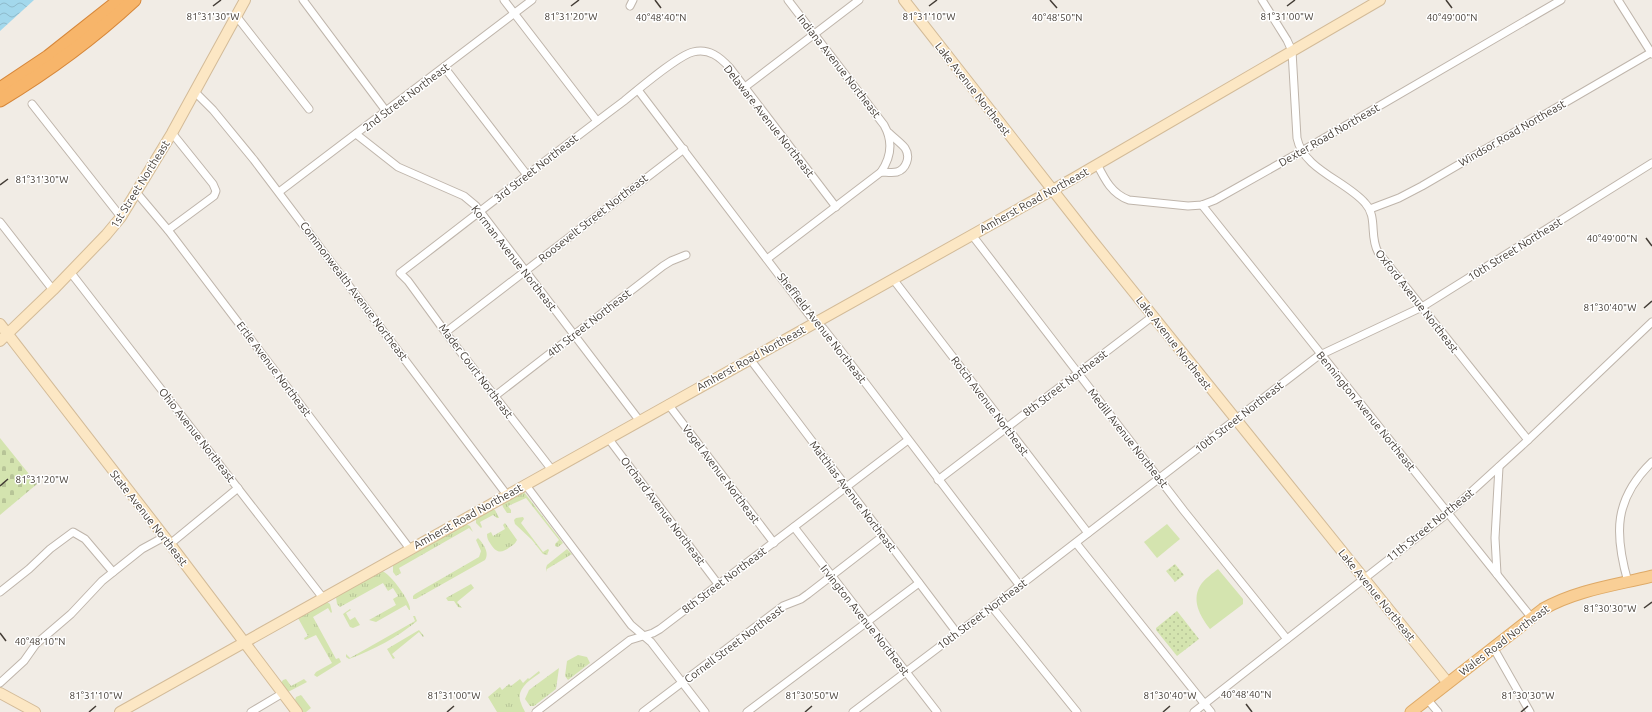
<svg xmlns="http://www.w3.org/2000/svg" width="1652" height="712" viewBox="0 0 1652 712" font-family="Ubuntu,sans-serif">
<defs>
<pattern id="grass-tufts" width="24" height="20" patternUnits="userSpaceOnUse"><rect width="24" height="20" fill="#d4e4af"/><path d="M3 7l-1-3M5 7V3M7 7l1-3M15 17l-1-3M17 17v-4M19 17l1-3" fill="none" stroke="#b7c497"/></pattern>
<pattern id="cemetery-stones" width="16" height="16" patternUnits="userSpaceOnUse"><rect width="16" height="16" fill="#d4e4af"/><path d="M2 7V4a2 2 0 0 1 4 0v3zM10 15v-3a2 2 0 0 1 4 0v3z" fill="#b7c497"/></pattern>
<pattern id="park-dots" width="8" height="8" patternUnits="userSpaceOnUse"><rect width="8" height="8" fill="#d4e4af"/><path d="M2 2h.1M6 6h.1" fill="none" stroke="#b7c497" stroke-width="1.8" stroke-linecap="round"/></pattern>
<pattern id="water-waves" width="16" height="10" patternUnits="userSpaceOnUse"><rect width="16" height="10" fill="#a3d8ec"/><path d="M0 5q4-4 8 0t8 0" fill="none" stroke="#8ebacb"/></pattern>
</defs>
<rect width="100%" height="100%" fill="#f1ece5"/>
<g fill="url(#grass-tufts)">
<polygon points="524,492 563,543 558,547 555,546 555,544 559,540 526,498 508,506 511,510 511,513 507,513 503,507 502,504"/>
<polygon points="493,509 495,510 499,518 497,518 493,515 480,522 482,527 481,528 476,523 476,519"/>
<polygon points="523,517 524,519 521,523 543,552 548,549 549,550 547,555 543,554 532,540 515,524 514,520 516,518"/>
<path d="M505,523L517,540C515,544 513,545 510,547C501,554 496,553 490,543C488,540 487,538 487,534L491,532L493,536L505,529L503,525Z"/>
<polygon points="466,524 470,526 473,532 469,528 399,568 401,573 396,576 393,572 393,565"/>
<path d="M478,538C483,543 490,553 485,560L416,599H413V596L415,594L479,557L481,551L476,540Z"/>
<polygon points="567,549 572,554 547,569 547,572 546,568 547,565"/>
<path d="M382,571C390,573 412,603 410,610H409L406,605L376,622L369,620L396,605L393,599L398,596L393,588L388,591L383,583L340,607L337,604L336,597Z"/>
<polygon points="471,584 474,588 457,602 462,608 458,607 454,601 448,601 446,598"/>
<polygon points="327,602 330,604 332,612 331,613 328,608 313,617 336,659 339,658 341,662 317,677 314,675 316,672 332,663 316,635 305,640 304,638 308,636 298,618"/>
<polygon points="350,609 351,610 346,613 350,620 355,617 360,625 353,628 350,627 343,614"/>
<path d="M413,616H415L417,621C398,637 373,650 349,659L346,657V654L350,658L415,621Z"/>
<polygon points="419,630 424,636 423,637 419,632 392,654 395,658 393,659 387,649"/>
<polygon points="578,655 587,657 590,663 568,680 565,676 567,661"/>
<polygon points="559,668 556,689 534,706 530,706 525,699 529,690"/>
<path d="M539,671L540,673C530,680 515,689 521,703C522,707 524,709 525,712H497L488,697L500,687L502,690L509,684L511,686L520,679L523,683L528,678L529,679Z"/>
<polygon points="286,679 291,686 304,679 307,682 288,692 281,683 283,680"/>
<polygon points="301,695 311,708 306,712 303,712 295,700 296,697"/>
</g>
<polygon fill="url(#cemetery-stones)" points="0,438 37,484 0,515"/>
<g fill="url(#park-dots)">
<polygon points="1175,564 1184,575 1175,582 1166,571"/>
<polygon points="1177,611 1199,639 1177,656 1156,630 1156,628"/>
</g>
<g fill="#d4e4af">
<polygon points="1167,524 1180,539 1157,558 1144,542"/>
<path d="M1218,569L1243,599V604L1210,629C1200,616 1190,599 1202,583C1206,578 1213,573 1218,569Z"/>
</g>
<polygon fill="url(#water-waves)" points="0,0 34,0 0,31"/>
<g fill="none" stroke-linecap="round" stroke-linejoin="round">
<g stroke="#bfb5ab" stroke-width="9">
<g id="street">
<polyline points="303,0 386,111"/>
<polyline points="504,0 597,121"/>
<path d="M788,0L884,125C893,141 892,156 881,172"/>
<path d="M1262,0L1287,40L1292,51L1297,138C1303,169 1346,181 1365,203C1378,217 1369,236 1378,252L1528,440"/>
<polyline points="1618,0 1652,54"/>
<polyline points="630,6 633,0"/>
<polyline points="237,17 309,109"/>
<polyline points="444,67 527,175"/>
<polyline points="745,87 859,0"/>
<polyline points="638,90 810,316 823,328 838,347 1020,586"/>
<polyline points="195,92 213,110 254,160 507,495"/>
<polyline points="32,104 121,217"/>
<polyline points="356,134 398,167 464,196 476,206 639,420"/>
<path d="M1097,164C1105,180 1112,194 1129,200L1188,206L1202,205L1215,200L1302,151L1561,0"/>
<polyline points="136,192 168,230 410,549"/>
<polyline points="279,192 532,0"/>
<polyline points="1202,205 1531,617"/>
<polyline points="1370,209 1399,198 1422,186 1652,52"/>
<polyline points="0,222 53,290"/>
<polyline points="168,230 214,196 216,191 213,184 172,133"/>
<polyline points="972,235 1184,511 1287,639"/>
<path d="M767,259L881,172C886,172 892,173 897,172C906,169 911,157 905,148C901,143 894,138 889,133"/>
<polyline points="71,273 323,598"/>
<polyline points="893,279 1088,533"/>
<polyline points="446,332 684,149"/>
<polyline points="750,359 957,633"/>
<polyline points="495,396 663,266 671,261 686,255"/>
<polyline points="668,404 774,543"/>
<polyline points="608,438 718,584"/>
<path d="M552,470L449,337L408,281L400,273C475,216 549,157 624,101C639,89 677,56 693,52C709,48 720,57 730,68L836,207"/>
<polyline points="938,480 1153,316"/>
<polyline points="525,484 631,625 651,642 705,712"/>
<polyline points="794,527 937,712"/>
<polyline points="1076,543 1211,712"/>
<polyline points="170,544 238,488"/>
<polyline points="1497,574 1495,538 1499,467"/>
<path d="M1628,582C1614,533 1614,499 1652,462"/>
<polyline points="0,592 29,569 50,549 73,532 85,539 113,572"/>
<polyline points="992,607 1077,712"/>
<polyline points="1493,647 1530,712"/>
<polyline points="0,683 24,661 36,644 71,614 102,581 142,549 164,537"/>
<polyline points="1427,699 1438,712"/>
<polyline points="251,712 283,693"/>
<polyline points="536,712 630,640 653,633 660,629 908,440"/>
<polyline points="643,712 783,606 801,599 808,594 883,536"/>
<polyline points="747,712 919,583"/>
<polyline points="853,712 992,607 1318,356 1422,307 1652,163"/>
<polyline points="1194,712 1448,513 1528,440 1652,322"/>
</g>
</g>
<g stroke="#d3bb98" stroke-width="12">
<g id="secondary">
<polyline points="904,0 1091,239 1448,683"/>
<polyline points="0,324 170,544 297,712"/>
<polyline points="0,341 53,290 106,235 121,217 172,133 245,0"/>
<polyline points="0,693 35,712"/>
<polyline points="120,712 1074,178 1380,0"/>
</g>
</g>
<g stroke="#dea966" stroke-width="13">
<path id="primary" d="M1411,712L1543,609C1576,590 1616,585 1652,576"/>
</g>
<g stroke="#d6873a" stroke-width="15">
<g id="highway">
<polyline points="0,89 48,57 120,0"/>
<path d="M0,100C48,71 93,38 134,0"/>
</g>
</g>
<use href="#street" stroke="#fff" stroke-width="7"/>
<use href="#secondary" stroke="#fce7c4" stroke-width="10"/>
<use href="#primary" stroke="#f9cf96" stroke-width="11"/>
<use href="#highway" stroke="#f7b56a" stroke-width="13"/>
</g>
<path fill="none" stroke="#433c35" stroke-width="1.5" d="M655,0L661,8M1050,0L1057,8M1446,0L1452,8M213,6L221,0M571,6L579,0M929,6L937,0M1287,6L1295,0M0,185L8,179M1646,238L1652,246M1644,308L1652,301M0,486L8,479M1644,608L1652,602M0,633L6,641M1246,704L1252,712M89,712L96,706M447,712L454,706M805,712L812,706M1163,712L1170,706M1521,712L1528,706"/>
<g text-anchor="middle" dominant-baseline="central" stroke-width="3" stroke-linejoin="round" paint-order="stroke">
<g font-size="11" fill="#433c35" stroke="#fff">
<text transform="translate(839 66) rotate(52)">Indiana Avenue Northeast</text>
<text transform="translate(973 89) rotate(52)">Lake Avenue Northeast</text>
<text transform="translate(406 97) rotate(-37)">2nd Street Northeast</text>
<text transform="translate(769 121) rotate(52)">Delaware Avenue Northeast</text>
<text transform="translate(1512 133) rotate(-30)">Windsor Road Northeast</text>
<text transform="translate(1329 135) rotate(-30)">Dexter Road Northeast</text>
<text transform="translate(536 168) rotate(-38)">3rd Street Northeast</text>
<text transform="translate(140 184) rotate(-58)">1st Street Northeast</text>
<text transform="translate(1034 200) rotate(-29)">Amherst Road Northeast</text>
<text transform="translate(593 218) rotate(-38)">Roosevelt Street Northeast</text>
<text transform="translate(1515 249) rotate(-32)">10th Street Northeast</text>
<text transform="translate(514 258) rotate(52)">Korman Avenue Northeast</text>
<text transform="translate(354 291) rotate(53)">Commonwealth Avenue Northeast</text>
<text transform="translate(1417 301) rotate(52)">Oxford Avenue Northeast</text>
<text transform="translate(589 323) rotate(-38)">4th Street Northeast</text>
<text transform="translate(822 328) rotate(52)">Sheffield Avenue Northeast</text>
<text transform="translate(1174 343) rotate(52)">Lake Avenue Northeast</text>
<text transform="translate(751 358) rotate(-29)">Amherst Road Northeast</text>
<text transform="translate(274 369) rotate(53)">Ertle Avenue Northeast</text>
<text transform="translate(476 371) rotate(53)">Mader Court Northeast</text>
<text transform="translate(1065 383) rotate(-37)">8th Street Northeast</text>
<text transform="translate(990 406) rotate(53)">Rotch Avenue Northeast</text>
<text transform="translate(1366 411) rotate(51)">Bennington Avenue Northeast</text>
<text transform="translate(1239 417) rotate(-38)">10th Street Northeast</text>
<text transform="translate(197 435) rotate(52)">Ohio Avenue Northeast</text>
<text transform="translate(1128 438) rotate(52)">Medill Avenue Northeast</text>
<text transform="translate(721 474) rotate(53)">Vogel Avenue Northeast</text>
<text transform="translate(853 496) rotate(53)">Matthias Avenue Northeast</text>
<text transform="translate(663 511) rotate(53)">Orchard Avenue Northeast</text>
<text transform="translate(468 516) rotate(-29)">Amherst Road Northeast</text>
<text transform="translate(149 518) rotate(52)">State Avenue Northeast</text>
<text transform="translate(1430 525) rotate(-39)">11th Street Northeast</text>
<text transform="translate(724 580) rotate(-37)">8th Street Northeast</text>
<text transform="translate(1377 595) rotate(51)">Lake Avenue Northeast</text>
<text transform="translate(982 614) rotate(-37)">10th Street Northeast</text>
<text transform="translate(865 620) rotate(52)">Irvington Avenue Northeast</text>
<text transform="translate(1504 640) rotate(-37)">Wales Road Northeast</text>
<text transform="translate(734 644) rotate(-37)">Cornell Street Northeast</text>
</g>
</g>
<g font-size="10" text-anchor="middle" fill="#433c35" stroke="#fff" stroke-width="3" stroke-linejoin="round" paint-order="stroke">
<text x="213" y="20">81°31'30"W</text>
<text x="571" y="20">81°31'20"W</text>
<text x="929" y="20">81°31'10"W</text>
<text x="1287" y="20">81°31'00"W</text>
<text x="661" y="21">40°48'40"N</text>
<text x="1057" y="21">40°48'50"N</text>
<text x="1452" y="21">40°49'00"N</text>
<text x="42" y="183">81°31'30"W</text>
<text x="1612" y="242">40°49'00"N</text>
<text x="1610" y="311">81°30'40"W</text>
<text x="42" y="483">81°31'20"W</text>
<text x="1610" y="612">81°30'30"W</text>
<text x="40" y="645">40°48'10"N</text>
<text x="1246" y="698">40°48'40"N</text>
<text x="96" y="699">81°31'10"W</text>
<text x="454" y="699">81°31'00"W</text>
<text x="812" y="699">81°30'50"W</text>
<text x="1170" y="699">81°30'40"W</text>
<text x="1528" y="699">81°30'30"W</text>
</g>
</svg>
